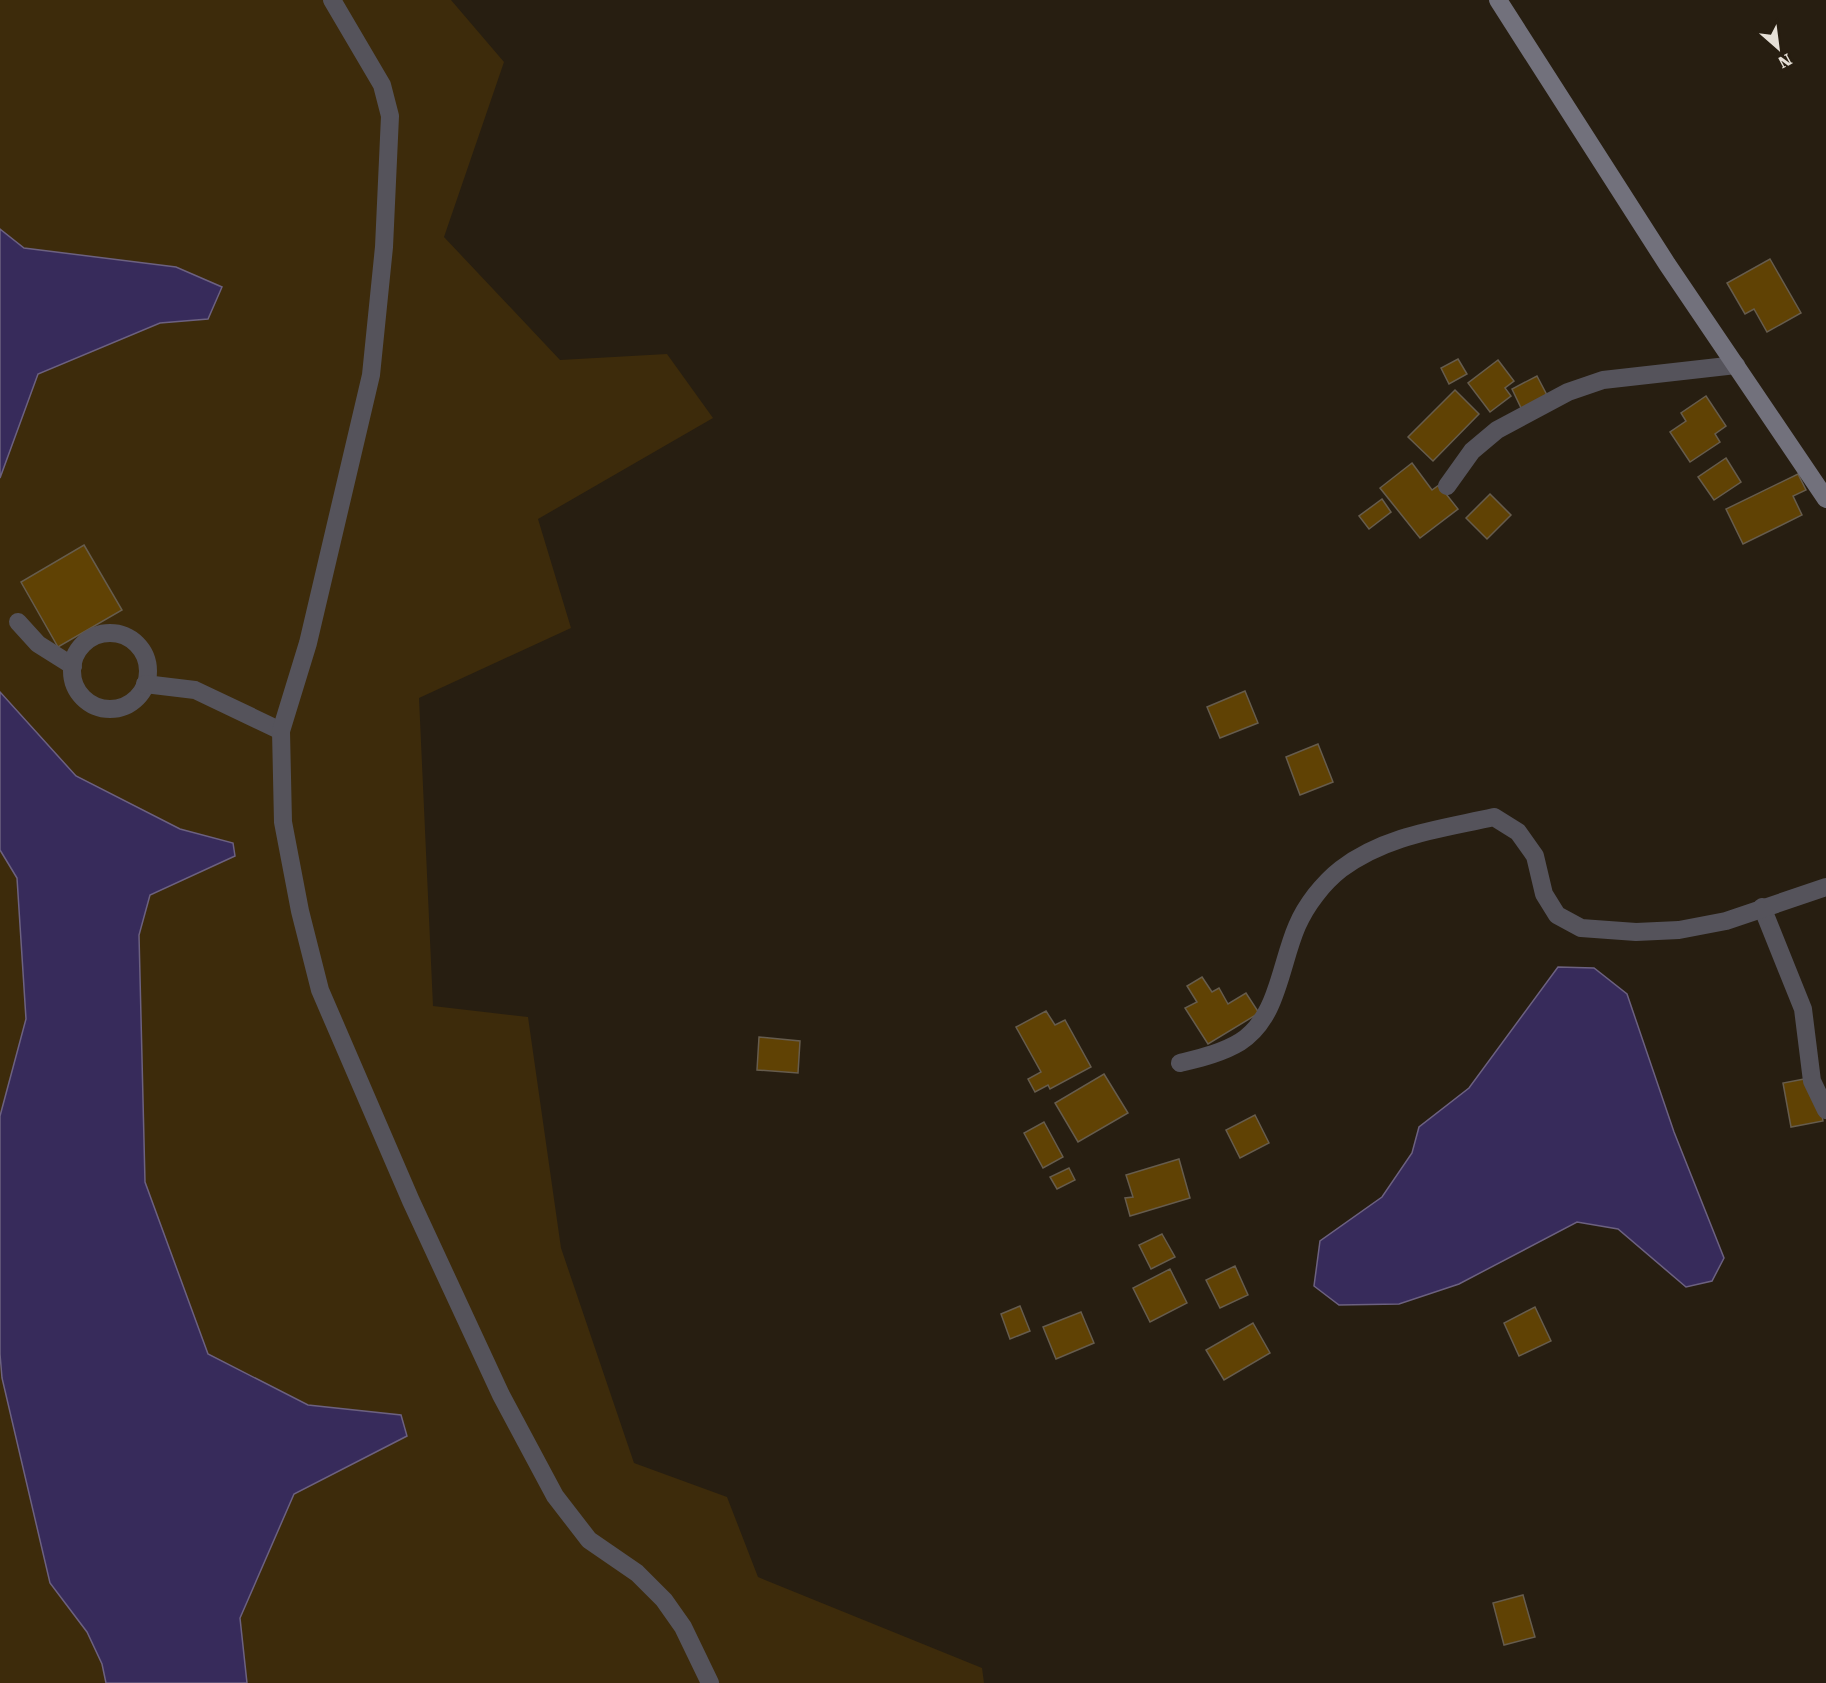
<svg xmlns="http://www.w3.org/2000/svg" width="1826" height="1683" viewBox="0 0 1826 1683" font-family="'Roboto Serif',serif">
<rect width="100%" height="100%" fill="#271e11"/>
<polygon fill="#3d2b0b" points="0,0 451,0 504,62 444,237 560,360 667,354 713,418 538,519 571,628 419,698 433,1006 528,1017 561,1248 634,1463 727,1497 758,1577 982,1668 984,1683 0,1683"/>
<g fill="#372b5b" stroke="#6c6180" stroke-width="1.5">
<polygon points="0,229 24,248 176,267 222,287 208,319 160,323 38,374 0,478"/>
<polygon points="0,692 76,776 180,829 233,843 235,856 150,895 139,935 145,1182 208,1354 308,1405 401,1415 407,1436 294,1494 240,1618 247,1683 106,1683 102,1664 87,1632 50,1583 2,1378 0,1354 0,1116 26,1019 17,878 0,850"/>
<polygon points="1558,967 1594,968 1627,994 1674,1132 1724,1258 1712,1281 1686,1287 1618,1229 1577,1222 1459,1284 1399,1304 1339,1305 1314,1286 1320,1241 1382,1197 1412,1153 1419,1127 1469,1088"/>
</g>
<g fill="#604204" stroke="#665c4d" stroke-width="1.5">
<polygon points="1770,259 1801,313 1767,332 1754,309 1745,314 1727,283"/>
<polygon points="1458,359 1467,374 1449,384 1441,368"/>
<polygon points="1498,360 1514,381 1505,388 1511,396 1490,412 1468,383"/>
<polygon points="1537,376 1549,399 1523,412 1512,389"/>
<polygon points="1455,390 1479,414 1433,461 1408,437"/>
<polygon points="1706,396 1726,426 1715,434 1720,442 1690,462 1670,432 1686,421 1681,413"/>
<polygon points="1726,458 1741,482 1714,500 1698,477"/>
<polygon points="1412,463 1432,490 1439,485 1458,509 1420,538 1380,488"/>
<polygon points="1798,474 1806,490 1793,496 1802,515 1743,544 1726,509"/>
<polygon points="1490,494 1511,515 1487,539 1466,518"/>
<polygon points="1382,499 1391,512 1369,529 1359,516"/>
<polygon points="84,545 122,610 58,647 21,582"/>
<polygon points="1245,691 1258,723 1220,738 1207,707"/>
<polygon points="1318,744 1333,782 1300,795 1286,757"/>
<polygon points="1202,977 1212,992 1219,988 1228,1004 1246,993 1259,1013 1208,1044 1185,1008 1197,1002 1187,986"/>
<polygon points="1046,1011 1055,1025 1065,1020 1091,1067 1050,1089 1048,1085 1035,1092 1028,1079 1041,1072 1016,1027"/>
<polygon points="759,1037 800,1041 798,1073 757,1070"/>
<polygon points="1104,1074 1128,1113 1078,1142 1055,1103"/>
<polygon points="1815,1077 1823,1121 1791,1127 1783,1083"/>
<polygon points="1255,1115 1269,1143 1240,1158 1226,1130"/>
<polygon points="1044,1122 1063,1157 1043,1168 1024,1133"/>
<polygon points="1179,1159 1190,1198 1130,1216 1125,1198 1133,1197 1126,1175"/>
<polygon points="1069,1168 1075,1180 1057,1189 1050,1177"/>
<polygon points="1162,1234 1175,1257 1151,1269 1139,1245"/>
<polygon points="1235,1266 1248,1295 1220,1308 1206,1280"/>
<polygon points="1170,1269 1187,1303 1150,1322 1133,1288"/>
<polygon points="1020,1306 1030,1331 1010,1339 1001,1314"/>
<polygon points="1535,1307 1551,1341 1519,1356 1504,1323"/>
<polygon points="1081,1312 1094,1343 1056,1359 1043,1327"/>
<polygon points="1253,1323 1270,1353 1224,1380 1206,1350"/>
<polygon points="1523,1595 1535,1637 1504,1645 1493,1603"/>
</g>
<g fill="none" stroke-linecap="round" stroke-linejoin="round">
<g stroke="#55535b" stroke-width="18">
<polyline points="18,622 38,644 73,666"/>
<circle cx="110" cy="671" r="38"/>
<polyline points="145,684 195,690 281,731"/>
</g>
<g stroke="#55535b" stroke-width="18">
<polyline points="332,0 382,85 390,116 384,247 371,375 308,643 281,731 283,822 300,911 320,990 411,1201 501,1395 555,1496 589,1540 637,1573 664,1600 683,1627 710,1683"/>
<polyline points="1447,486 1472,451 1497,430 1568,392 1603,380 1736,365"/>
<polyline points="1762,907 1803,1009 1812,1081 1826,1110"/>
<path d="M1180,1063C1200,1058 1222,1053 1240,1042C1278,1018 1280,965 1297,926C1306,905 1323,883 1341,869C1386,835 1441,829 1494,817L1518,832L1535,856L1544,894L1557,915L1581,928L1636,932L1679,930L1726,921L1826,887"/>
</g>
<polyline stroke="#72717c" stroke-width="18" points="1498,0 1667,264 1826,499"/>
</g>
<g transform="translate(1778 48) rotate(152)" stroke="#271e11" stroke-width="4.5" paint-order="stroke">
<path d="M0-4.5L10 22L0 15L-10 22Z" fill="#e6e0d7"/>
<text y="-9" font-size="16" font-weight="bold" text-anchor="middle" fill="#e6e0d7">N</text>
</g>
</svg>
